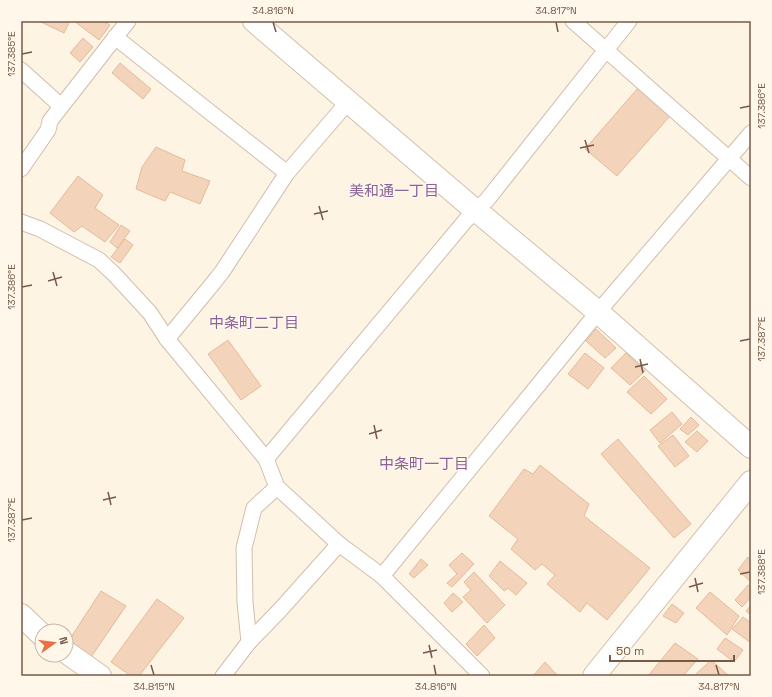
<svg xmlns="http://www.w3.org/2000/svg" width="772" height="697" viewBox="0 0 772 697" font-family="'Space Grotesk','Noto Sans JP',sans-serif">
<rect width="100%" height="100%" fill="#fdf4e3"/>
<g fill="#f3d3ba" stroke="#e6ba9a">
<polygon points="39,21 70,21 64,33"/>
<polygon points="74,21 104,21 110,25 99,40"/>
<polygon points="83,38 93,47 80,62 70,53"/>
<polygon points="120,63 151,89 143,99 112,73"/>
<polygon points="638,88 670,116 617,176 585,149"/>
<polygon points="156,147 185,160 182,171 210,181 200,204 170,192 165,201 136,189 142,167"/>
<polygon points="78,176 103,195 95,208 119,225 105,242 82,226 74,232 50,213"/>
<polygon points="121,225 130,231 117,248 110,242"/>
<polygon points="125,239 133,245 120,263 111,257"/>
<polygon points="596,329 616,348 605,358 586,341"/>
<polygon points="228,340 261,386 241,400 208,354"/>
<polygon points="585,353 604,368 588,389 568,374"/>
<polygon points="626,353 645,371 630,385 611,368"/>
<polygon points="644,376 667,399 651,414 627,392"/>
<polygon points="672,412 682,424 660,443 650,430"/>
<polygon points="691,417 699,425 688,435 680,429"/>
<polygon points="697,431 708,441 697,452 685,442"/>
<polygon points="673,435 689,456 675,467 658,446"/>
<polygon points="618,439 691,524 674,538 601,454"/>
<polygon points="540,465 589,504 584,516 650,568 607,620 587,603 580,612 547,584 555,575 542,564 535,570 511,549 518,539 489,516 524,469 533,474"/>
<polygon points="462,553 474,564 452,587 447,583 457,574 449,565"/>
<polygon points="748,557 751,560 751,582 738,570"/>
<polygon points="421,559 428,565 414,578 409,574"/>
<polygon points="500,561 527,583 516,595 508,588 504,591 489,576"/>
<polygon points="474,572 505,605 487,623 463,597 471,590 464,582"/>
<polygon points="748,585 751,587 751,597 742,607 735,600"/>
<polygon points="101,591 126,606 89,660 66,645"/>
<polygon points="710,592 739,616 727,635 696,608"/>
<polygon points="453,593 463,602 452,612 444,603"/>
<polygon points="157,599 184,618 139,676 131,676 111,662"/>
<polygon points="672,604 684,613 676,623 663,616"/>
<polygon points="751,605 751,615 746,611"/>
<polygon points="743,617 751,623 751,643 732,629"/>
<polygon points="484,625 495,638 477,656 466,644"/>
<polygon points="725,638 743,650 734,662 717,649"/>
<polygon points="675,643 698,659 683,676 648,676"/>
<polygon points="711,660 729,676 694,676"/>
<polygon points="545,662 558,676 534,675"/>
</g>
<g fill="none" stroke-linecap="round" stroke-linejoin="round">
<g stroke="#d1beac" stroke-width="17">
<g id="street">
<polyline points="573,21 751,178"/>
<polyline points="115,37 287,173"/>
<polyline points="21,70 61,106"/>
<polyline points="21,169 48,130 50,121 128,21"/>
<polyline points="21,222 40,229 99,260 114,274 150,313 167,339 266,459 277,487 339,544 382,576 482,676"/>
<polyline points="167,339 210,287 222,272 287,173 348,102"/>
<polyline points="266,459 466,220 487,200 629,21"/>
<polyline points="382,576 598,312 751,133"/>
<polyline points="249,642 245,602 244,548 254,508 277,487"/>
<polyline points="223,676 249,642 280,610 339,544"/>
</g>
</g>
<g stroke="#d4bea9" stroke-width="24">
<g id="secondary">
<polyline points="254,21 476,211 484,217 598,312 751,447"/>
<polyline points="21,615 42,635"/>
<polyline points="66,652 100,676"/>
<polyline points="594,676 751,482"/>
</g>
</g>
<use href="#street" stroke="#fff" stroke-width="15"/>
<use href="#secondary" stroke="#fff" stroke-width="22"/>
</g>
<path fill="none" stroke="#765a48" stroke-width="1.5" d="M273,22L276,32M556,22L558,32M22,54L32,52M740,108L750,106M585,140L589,153M580,148L594,145M319,206L323,220M314,214L328,211M53,272L57,286M48,281L62,277M22,287L32,285M740,341L750,339M640,359L643,373M635,367L648,364M374,425L377,439M369,434L382,430M108,492L111,505M103,500L116,497M22,520L32,518M740,574L750,572M695,578L698,592M689,587L703,583M429,645L432,658M423,653L437,650M151,665L154,675M434,665L436,675M716,665L719,675"/>
<g text-anchor="middle" dominant-baseline="central" stroke-width="3" stroke-linejoin="round" paint-order="stroke">
<g font-size="15" fill="#896399" stroke="#fff7ea">
<text x="394" y="190">美和通一丁目</text>
<text x="254" y="322">中条町二丁目</text>
<text x="424" y="463">中条町一丁目</text>
</g>
</g>
<rect width="772" height="697" fill="none" stroke="#fff7ea" stroke-width="44"/>
<g transform="translate(54 643) rotate(76)"><circle r="19" fill="#fff7ea" stroke="#c8b8a9"/>
<path d="M0-3L7 15L0 10L-7 15Z" fill="#eb7044"/>
<text y="-6" font-size="11" font-weight="bold" text-anchor="middle" fill="#765a48">N</text>
</g>
<path d="M610 655v6h124v-6" fill="none" stroke="#765a48" stroke-width="2"/>
<text x="616" y="655" font-size="12" fill="#765a48" stroke="#fff7ea" stroke-width="3" paint-order="stroke">50 m</text>
<rect x="22" y="22" width="728" height="653" fill="none" stroke="#765a48" stroke-width="1.5"/>
<g font-size="10" text-anchor="middle" fill="#765a48">
<text x="273" y="14">34.816°N</text>
<text x="556" y="14">34.817°N</text>
<text transform="translate(11 54) rotate(-90)" y="4">137.385°E</text>
<text transform="translate(761 106) rotate(-90)" y="4">137.386°E</text>
<text transform="translate(11 287) rotate(-90)" y="4">137.386°E</text>
<text transform="translate(761 339) rotate(-90)" y="4">137.387°E</text>
<text transform="translate(11 520) rotate(-90)" y="4">137.387°E</text>
<text transform="translate(761 572) rotate(-90)" y="4">137.388°E</text>
<text x="154" y="690">34.815°N</text>
<text x="436" y="690">34.816°N</text>
<text x="719" y="690">34.817°N</text>
</g>
</svg>
